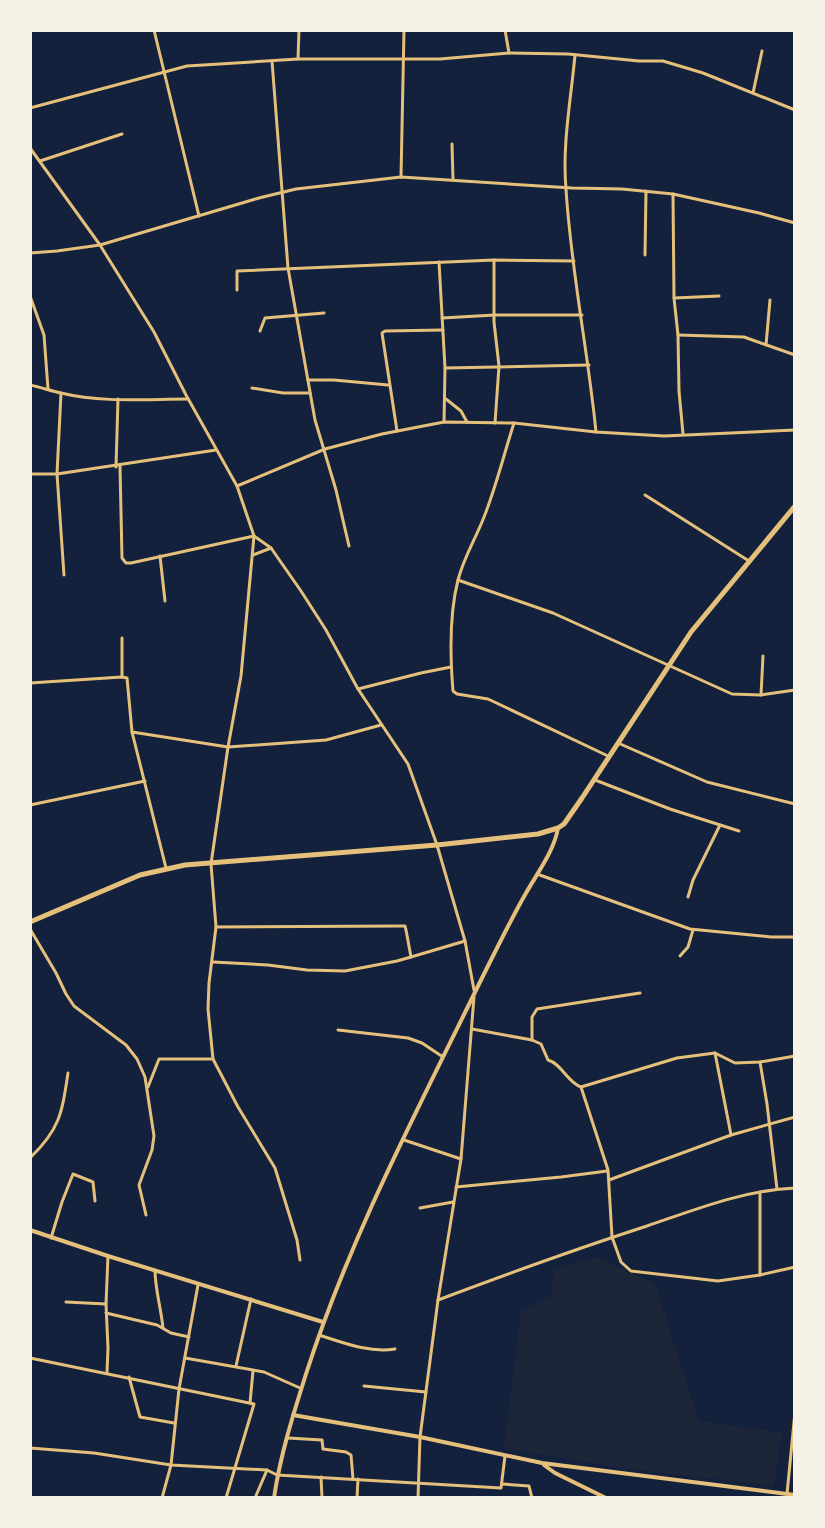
<svg xmlns="http://www.w3.org/2000/svg" width="825" height="1528" viewBox="0 0 825 1528" font-family="Manrope,sans-serif">
<rect width="100%" height="100%" fill="#14213d"/>
<polygon fill="#1d2539" points="597,1257 655,1284 699,1421 782,1433 774,1486 623,1468 504,1448 521,1312 552,1297 553,1269"/>
<g fill="none" stroke-linecap="round" stroke-linejoin="round">
<g stroke="#e5c07b" stroke-width="3">
<polyline points="154,30 199,216"/>
<polyline points="505,30 509,53"/>
<path d="M575,55C571,99 562,145 566,189C571,271 588,351 596,432"/>
<polyline points="298,59 299,30"/>
<polyline points="272,61 288,268 315,420 336,490 349,546"/>
<polyline points="753,93 762,51"/>
<polyline points="30,108 187,66 298,59 440,59 509,53 568,54 639,61 663,61 703,73 795,110"/>
<polyline points="452,144 453,180"/>
<polyline points="30,148 100,245 154,332 186,395 237,486 254,536 271,548 301,591 326,630 358,689 408,764 437,845 465,941 474,990"/>
<polyline points="40,161 122,134"/>
<polyline points="401,177 404,30"/>
<polyline points="673,194 674,298 678,335 679,391 683,434"/>
<polyline points="30,253 57,251 100,245 259,198 296,189 401,177 572,188 622,189 673,194 759,213 795,223"/>
<polyline points="645,255 646,191"/>
<polyline points="494,260 494,322 499,366 495,423"/>
<polyline points="439,262 445,368 444,422"/>
<polyline points="237,290 237,271 494,260 574,261"/>
<polyline points="30,296 44,335 48,389"/>
<polyline points="674,298 719,296"/>
<polyline points="442,318 495,315 582,315"/>
<polyline points="260,331 265,318 324,313"/>
<polyline points="678,335 744,337 795,355"/>
<polyline points="766,345 770,300"/>
<polyline points="445,368 589,365"/>
<polyline points="308,380 334,380 388,385"/>
<path d="M30,385C40,387 51,391 61,393C102,403 146,399 188,399"/>
<polyline points="252,388 283,393 310,393"/>
<polyline points="61,393 57,474 64,575"/>
<polyline points="446,399 461,411 467,422"/>
<path d="M514,423C504,454 496,487 484,517C476,538 464,557 458,580C449,615 450,655 453,691L457,694L488,699L608,756"/>
<polyline points="397,431 382,333 385,331 443,330"/>
<polyline points="120,466 122,558 126,563 131,563 254,536 241,676 228,747 211,864 216,927 209,983 208,1009 213,1059 238,1107 275,1168 297,1240 300,1260"/>
<polyline points="116,467 118,399"/>
<polyline points="30,474 57,474 216,450"/>
<polyline points="237,486 325,449 382,434 444,422 514,423 596,432 664,436 795,430"/>
<polyline points="645,495 749,561"/>
<polyline points="253,555 271,548"/>
<polyline points="160,556 165,601"/>
<polyline points="458,580 553,613 732,694 761,695 795,690"/>
<polyline points="122,677 122,638"/>
<polyline points="30,683 122,677 127,678 132,732 166,868"/>
<polyline points="358,689 421,673 451,667"/>
<polyline points="761,695 763,656"/>
<polyline points="132,732 228,747 326,740 381,725"/>
<polyline points="618,743 707,782 795,804"/>
<polyline points="595,780 670,809 739,831"/>
<polyline points="30,805 145,781"/>
<polyline points="537,874 690,929 771,937 795,937"/>
<polyline points="688,897 693,880 720,825"/>
<polyline points="216,927 401,926 405,926 406,930 411,957 465,941"/>
<polyline points="30,929 56,973 66,994 74,1006 126,1045 137,1059 145,1077 154,1136 152,1150 139,1185 146,1215"/>
<polyline points="680,956 688,947 693,930"/>
<polyline points="213,962 268,965 307,970 345,971 397,961 411,957"/>
<path d="M472,1029L532,1040L541,1044L548,1060C562,1064 567,1082 581,1087"/>
<polyline points="338,1030 408,1038 422,1043 443,1057"/>
<polyline points="532,1040 532,1017 537,1009 640,993"/>
<polyline points="715,1053 731,1135"/>
<polyline points="795,1056 760,1062 735,1063 715,1053 677,1058 581,1087 608,1170 612,1237 621,1262 631,1271 718,1281 760,1275 795,1267"/>
<polyline points="760,1062 767,1104 777,1189"/>
<polyline points="148,1087 159,1059 213,1059"/>
<polyline points="404,1140 461,1159"/>
<path d="M30,1158C60,1129 62,1113 68,1073"/>
<polyline points="609,1180 731,1135 795,1117"/>
<polyline points="456,1187 561,1177 607,1171"/>
<polyline points="760,1192 760,1275"/>
<polyline points="420,1208 453,1202"/>
<polyline points="51,1238 62,1202 73,1174 93,1182 95,1201"/>
<path d="M155,1270C155,1289 161,1308 163,1328"/>
<path d="M438,1300C507,1274 576,1249 647,1226C694,1210 744,1190 795,1188"/>
<polyline points="66,1302 106,1304"/>
<polyline points="106,1313 157,1325 171,1333 189,1337"/>
<path d="M319,1335C344,1343 369,1353 395,1349"/>
<polyline points="30,1358 254,1404 226,1498"/>
<polyline points="185,1358 264,1372 300,1388"/>
<polyline points="236,1366 251,1299"/>
<polyline points="107,1372 108,1348 106,1304 108,1256"/>
<polyline points="129,1377 140,1417 174,1423"/>
<polyline points="364,1386 426,1392"/>
<polyline points="250,1403 253,1371"/>
<polyline points="288,1438 322,1440 323,1449 346,1452 351,1455 353,1479"/>
<polyline points="30,1448 94,1453 171,1465 267,1470 277,1475 501,1488 505,1456"/>
<polyline points="321,1477 322,1498"/>
<polyline points="358,1479 357,1498 358,1498"/>
<polyline points="502,1484 529,1486 532,1498"/>
<polyline points="787,1494 795,1412"/>
<polyline points="162,1498 171,1465 179,1389 198,1285"/>
<polyline points="255,1498 267,1470"/>
<polyline points="418,1498 420,1437 438,1300 461,1159 474,997"/>
</g>
<g stroke="#e5c07b" stroke-width="4">
<polyline points="30,1230 108,1256 323,1322"/>
<polyline points="293,1415 420,1437 542,1463 795,1495"/>
<polyline points="544,1465 555,1473 606,1498"/>
<path d="M274,1498C280,1456 293,1415 306,1374C350,1237 418,1109 481,980C496,950 510,921 526,893C538,872 554,851 558,828"/>
</g>
<polyline stroke="#e5c07b" stroke-width="5" points="30,922 140,875 185,865 437,845 538,834 558,828 564,824 582,798 691,632 795,506"/>
</g>
<rect width="825" height="1528" fill="none" stroke="#f6f1e7" stroke-width="64"/>
</svg>
